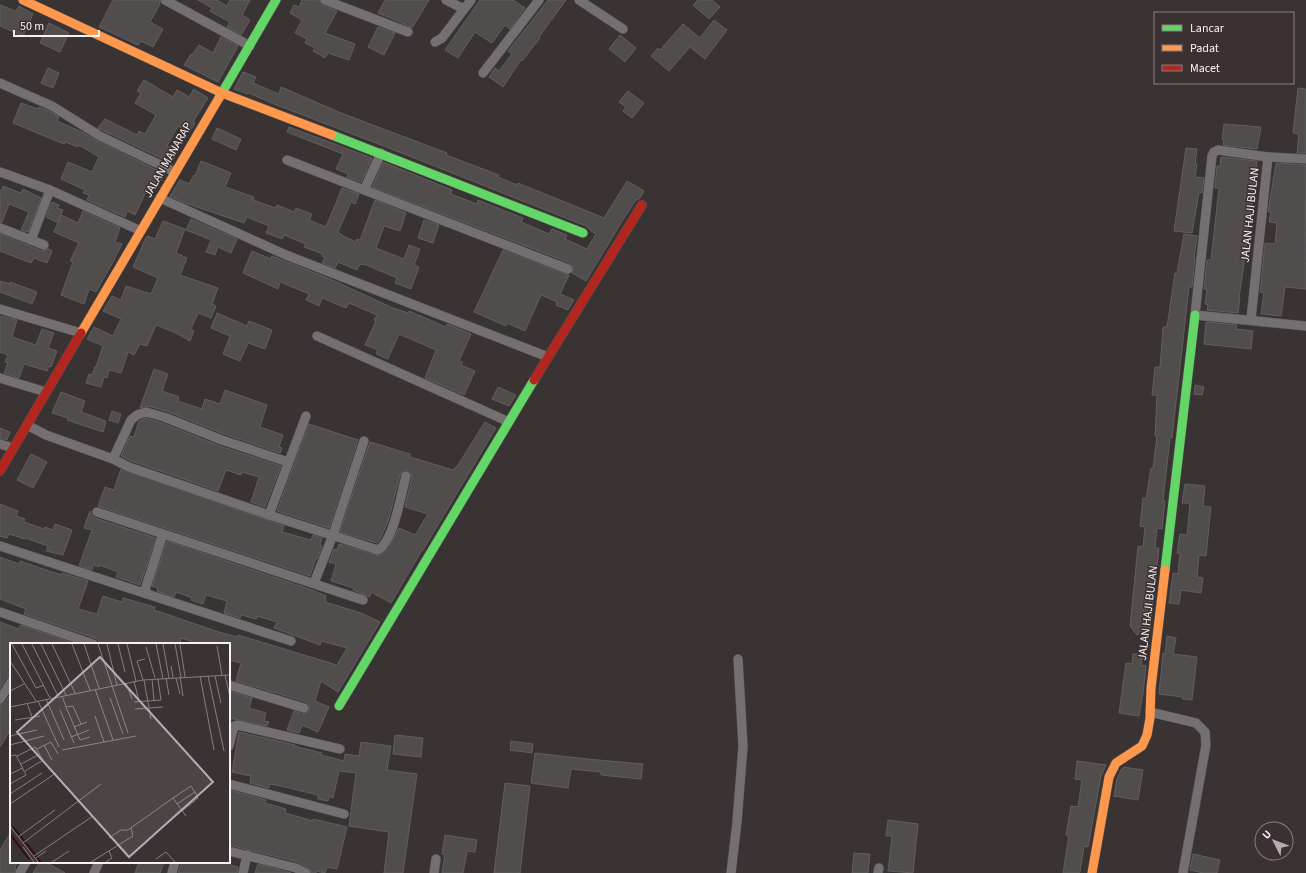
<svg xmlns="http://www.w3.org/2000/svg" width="1306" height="873" viewBox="0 0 1306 873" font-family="'Source Sans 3',sans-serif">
<rect width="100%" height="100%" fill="#393334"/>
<g fill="#514d4d" stroke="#625e5e">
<polygon points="113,0 159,0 160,4 150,22 163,29 153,47 141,41 138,45 99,27"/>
<polygon points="198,0 217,0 227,6 230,0 250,0 242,15 250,20 241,35 227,27 230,22 210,11 212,8"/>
<polygon points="302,0 319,0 322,5 337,11 325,33 355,44 349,60 328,53 325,58 313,51 315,48 305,43 307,39 295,33 302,20 290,13 294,5 299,7"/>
<polygon points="385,0 429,0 412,28 400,22 378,13"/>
<polygon points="480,0 513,0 525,8 510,29 505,25 492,43 475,32 458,58 445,50"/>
<polygon points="548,0 566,0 539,37 540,38 522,61 521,60 503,87 489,77 495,68 499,71 512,54 508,51"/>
<polygon points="698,0 712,0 720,7 709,19 693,5"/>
<polygon points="0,5 16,11 19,6 33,14 23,36 0,26"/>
<polygon points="714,20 727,30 705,59 690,47 669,71 651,56 658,48 660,50 683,24 700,38"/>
<polygon points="49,23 69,33 60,52 40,43"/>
<polygon points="378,27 395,33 384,55 368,47"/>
<polygon points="620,35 636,48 625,62 609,49"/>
<polygon points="221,37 238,46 218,82 184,65 191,54 192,55 199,45 213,53"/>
<polygon points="48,68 59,73 53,88 41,83"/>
<polygon points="243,72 256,77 253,83 279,94 281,87 341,113 447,153 446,155 499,175 498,177 517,185 518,183 604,218 627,181 644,191 640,198 635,201 621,223 586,281 572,273 574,268 570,263 372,187 383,162 452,190 451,194 477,204 478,200 523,218 521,222 549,234 552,229 567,235 565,239 587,249 596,234 591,231 586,226 384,146 274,104 249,93 248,94 234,89"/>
<polygon points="144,80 173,97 177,90 189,97 194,89 208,98 193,122 195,123 189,133 178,126 167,146 178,151 171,163 98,128 105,119 137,135 139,131 145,134 156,115 135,103 141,93 137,91"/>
<polygon points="1298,88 1306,89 1306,153 1297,153 1299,134 1293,133"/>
<polygon points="628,91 644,103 632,118 623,111 626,107 619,102"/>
<polygon points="21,103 38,109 39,107 49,111 59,117 57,121 82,132 97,141 165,174 156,188 149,185 135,215 127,211 125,217 87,200 89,195 83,193 85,190 61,179 68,162 92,172 99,157 79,145 78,147 65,142 64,144 13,123"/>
<polygon points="1224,124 1261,127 1257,149 1223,145 1224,140 1222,140"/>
<polygon points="289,127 372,158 361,182 347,177 348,174 336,169 343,154 287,132"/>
<polygon points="217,128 241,139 236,150 212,139"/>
<polygon points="1186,148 1197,149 1195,164 1197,164 1195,177 1204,178 1202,193 1199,192 1192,233 1174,231"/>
<polygon points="1221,157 1257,161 1253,189 1254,189 1246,243 1247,243 1239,298 1240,298 1238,313 1207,310 1208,305 1205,304 1207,289 1204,289 1207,260 1211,260 1219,188 1215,188 1215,186 1217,166 1220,166"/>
<polygon points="201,161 231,173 225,187 254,197 253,200 275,208 277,205 294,212 296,208 312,214 309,220 326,227 342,188 359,194 355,204 351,202 338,232 345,237 356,242 357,239 360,240 375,200 406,213 400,231 384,226 376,248 404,259 409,245 420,249 414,265 419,267 411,289 395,283 397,278 364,264 363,265 360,264 357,270 338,262 335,268 322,263 325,257 322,256 323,254 304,247 306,244 284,235 282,239 266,233 269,226 247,217 244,223 185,203 170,196 180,180 189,184 194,175 195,176"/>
<polygon points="1276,163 1306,165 1305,263 1306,263 1306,289 1285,287 1281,316 1261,314 1264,293 1260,292 1265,243 1275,244 1277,223 1269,222 1271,212 1268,212"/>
<polygon points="3,186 21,193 23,189 41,198 28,232 21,230 29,212 9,204 2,222 0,222 0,193"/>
<polygon points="52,202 59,205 57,208 63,210 57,222 46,217"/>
<polygon points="83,211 120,228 115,242 122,244 114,260 96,292 89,289 84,304 61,295 73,262 70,261 79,243 54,232 61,215 78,223"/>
<polygon points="191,219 237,239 231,253 218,247 215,255 206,252 211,240 186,230"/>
<polygon points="424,220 439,225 433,243 418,238"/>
<polygon points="163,221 185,229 176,253 187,258 180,275 218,288 212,304 216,306 211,318 198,313 191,329 194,331 190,341 176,333 156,325 147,346 140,344 134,355 128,352 121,373 109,370 107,378 104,377 101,387 86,383 89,374 92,375 95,367 96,367 103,346 87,339 94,327 113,336 121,319 103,311 112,296 121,300 126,286 151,294 158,278 133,267 143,245 142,245 147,236 155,239"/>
<polygon points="0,234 42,251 48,249 52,251 47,263 34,258 31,263 0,251"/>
<polygon points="1184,234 1197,236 1194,258 1195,258 1192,287 1189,287 1172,438 1170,438 1163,501 1165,501 1162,529 1157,528 1155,548 1159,548 1150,629 1137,635 1130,626 1138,546 1143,547 1145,527 1140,526 1143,498 1146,499 1151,468 1153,468 1157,436 1155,436 1157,395 1152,395 1155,367 1160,367 1163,327 1167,327 1175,273 1177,273"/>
<polygon points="503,250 569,275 560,294 574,300 568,310 556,305 557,302 541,295 525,331 507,323 506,326 474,312"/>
<polygon points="252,251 271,259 272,256 330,279 393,308 408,313 409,311 446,327 447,324 471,334 459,361 463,362 461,365 475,371 464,395 425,378 436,350 399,334 388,359 376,354 378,350 365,345 376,321 374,320 377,315 349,303 346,308 322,298 319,306 306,300 309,294 280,282 278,289 243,273"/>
<polygon points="0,281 10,284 10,282 37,292 32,304 0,292"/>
<polygon points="217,313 247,326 249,321 272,330 265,349 248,343 240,361 223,354 230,336 211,328"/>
<polygon points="1,316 17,320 12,337 36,345 42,329 54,333 48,348 57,351 51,367 49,366 47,371 24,364 19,378 4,373 8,363 5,362 8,355 0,352 0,319"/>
<polygon points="1206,322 1237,325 1236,329 1253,331 1251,349 1204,344"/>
<polygon points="154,369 168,374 162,391 179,397 178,401 202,409 205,399 220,404 225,390 267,405 260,427 283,435 279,447 282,448 280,453 224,434 166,411 148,406 140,408"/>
<polygon points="1195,385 1204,387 1202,395 1194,394"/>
<polygon points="498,387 516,395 509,406 492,399"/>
<polygon points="61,392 85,401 81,412 106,421 103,432 67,420 68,418 52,413"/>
<polygon points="112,411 121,414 118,423 109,420"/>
<polygon points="146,418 162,423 220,446 281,466 265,507 251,502 259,477 242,472 241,475 226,470 218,491 131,461 121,456 130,436 134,437 139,421"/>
<polygon points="485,422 496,428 423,550 422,550 391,603 371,592 370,597 353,590 354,588 331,581 336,564 329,562 334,549 337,550 339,544 380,556 389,548 399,528 415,535 428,514 405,507 412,477 410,471 405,470 400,475 388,522 379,541 377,543 340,532 370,442 410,454 410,457 453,470 458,465"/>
<polygon points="309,424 358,440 329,528 277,511"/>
<polygon points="0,428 10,432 7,440 0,438"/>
<polygon points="31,454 47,462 33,488 17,480"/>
<polygon points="121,469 284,526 282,532 311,540 313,535 322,538 320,545 322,546 317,559 316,558 310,576 98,506 105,487 114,490"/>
<polygon points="1185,484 1205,486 1203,506 1211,507 1206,556 1199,555 1197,577 1203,578 1201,593 1181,590 1179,604 1169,603 1173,573 1178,574 1180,553 1177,553 1180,534 1187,535 1190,503 1182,503"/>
<polygon points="0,504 18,511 16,516 25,519 24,522 44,529 45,527 53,530 55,524 72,530 63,555 46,551 48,546 25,538 25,539 9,534 7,538 0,536"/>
<polygon points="90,511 92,516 95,518 156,538 140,585 116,577 118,572 99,565 99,567 93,565 92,570 79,566 92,530 84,528"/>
<polygon points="167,541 312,590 326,596 325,602 361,613 380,622 338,692 321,681 315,701 329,707 318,732 302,725 299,733 287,730 294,711 303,714 308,712 310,706 306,702 236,681 241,663 229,660 229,644 200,644 181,638 180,644 99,644 98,640 95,638 24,614 26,609 0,599 0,557 19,564 20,561 49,571 62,575 62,573 88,581 78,609 97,614 103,596 122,602 123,598 155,607 154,610 219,632 237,637 238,635 337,665 347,648 321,641 320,645 274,628 277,622 257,616 256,619 241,615 240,618 224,613 227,601 206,595 203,604 191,600 192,598 176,592 174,597 157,591 158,588 152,586"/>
<polygon points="0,622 18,629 21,625 75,644 11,644 11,676 6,678 0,688"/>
<polygon points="1167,636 1176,638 1173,654 1197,657 1192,700 1183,699 1183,697 1159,694 1163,653 1165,654"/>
<polygon points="1133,654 1143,655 1141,665 1146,666 1143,693 1139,716 1119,713 1126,663 1132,664"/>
<polygon points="229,691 252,698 249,708 266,713 264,721 269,722 267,726 229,718"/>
<polygon points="11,693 11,729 0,747 0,705 5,703"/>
<polygon points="239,732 295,745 294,746 322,753 321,755 344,761 345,754 359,756 361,742 391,746 387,770 417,774 403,873 384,873 389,832 349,826 356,773 339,771 333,798 329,797 328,801 318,799 318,795 285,787 270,784 269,788 250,783 251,776 232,772"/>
<polygon points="395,735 423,738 421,757 393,754"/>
<polygon points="511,741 533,744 532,753 510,750"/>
<polygon points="535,753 587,759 643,764 641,779 601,775 601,772 571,769 568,788 531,783"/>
<polygon points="1077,761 1106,765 1101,776 1088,847 1084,846 1080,872 1078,873 1063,873 1069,835 1066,835 1071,806 1078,807 1082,780 1075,779"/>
<polygon points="1124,767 1143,770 1138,800 1114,796 1117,779 1121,770"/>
<polygon points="505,783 530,786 520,873 494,873"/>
<polygon points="229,790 266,800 265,803 286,809 285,813 313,821 313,819 347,827 337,869 327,867 325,873 316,871 316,873 312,873 309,868 298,862 229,845"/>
<polygon points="888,820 918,824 913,873 888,871 892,836 886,836"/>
<polygon points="11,832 11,862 18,862 15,867 16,868 14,873 0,873 0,850"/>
<polygon points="445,835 477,840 475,852 467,851 463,873 442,873 445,854 442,854"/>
<polygon points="854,853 870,854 868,873 852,873"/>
<polygon points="1193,854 1220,860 1217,873 1203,873 1190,870"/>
<polygon points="40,862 46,862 65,873 33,873"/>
<polygon points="139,862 164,862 160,873 135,873"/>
<polygon points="182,862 231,862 230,865 238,867 237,873 178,873"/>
<polygon points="258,864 291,873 255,873"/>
</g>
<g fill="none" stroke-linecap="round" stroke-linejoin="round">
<g stroke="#544f50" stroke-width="10">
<g id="street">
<polyline points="165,0 250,46"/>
<polyline points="325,0 408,32"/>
<polyline points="446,0 464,9"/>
<polyline points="579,0 623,29"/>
<polyline points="435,42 442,38 471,0"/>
<polyline points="483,73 539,0"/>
<polyline points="0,83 52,106 100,136 175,172"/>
<polyline points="1268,157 1306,159"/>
<polyline points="287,160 568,269"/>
<polyline points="0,172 50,190 141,231"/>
<polyline points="364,190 381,153"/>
<polyline points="160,198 286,255 548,357"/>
<polyline points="0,228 44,245"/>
<polyline points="31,240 50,190"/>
<polyline points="0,309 81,333"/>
<polyline points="1251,319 1268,157 1218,150 1214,152 1212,156 1195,315 1306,326"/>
<polyline points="317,336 509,422"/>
<polyline points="0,378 46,392"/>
<polyline points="27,425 46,435 113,459 131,420 137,415 146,412 164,417 222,440 288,462"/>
<polyline points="0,444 13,448"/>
<path d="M113,459L129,467L269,515L378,550C394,541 401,494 406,476"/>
<polyline points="97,512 363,600"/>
<polyline points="269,515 306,416"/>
<polyline points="0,546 291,641"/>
<polyline points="314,583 333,535 364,441"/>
<polyline points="144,593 163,534"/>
<polyline points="0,612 93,644"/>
<polyline points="229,685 304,708"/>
<polyline points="0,699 11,682"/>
<polyline points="1150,712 1196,723 1205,732 1206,745 1183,873"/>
<polyline points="229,746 234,726 237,725 340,749"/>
<polyline points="229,784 344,814"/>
<polyline points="229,851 296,868 306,873"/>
<polyline points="20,873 26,862"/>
<polyline points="94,873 99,862"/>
<polyline points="172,873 175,862"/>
<polyline points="243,873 247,855"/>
<polyline points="434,873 436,859"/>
<polyline points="731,873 737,822 743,746 738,659"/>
<polyline points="878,873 879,868"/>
</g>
</g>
<g stroke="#544f50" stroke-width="10">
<g id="fast">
<polyline points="219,98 276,0"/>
<polyline points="332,135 583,233"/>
<polyline points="1165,570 1195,315"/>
<polyline points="339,706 534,380"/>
</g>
</g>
<g stroke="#544f50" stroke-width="10">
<g id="slow">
<polyline points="23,0 222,93 332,135"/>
<polyline points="81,333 219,98"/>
<polyline points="1092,873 1109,777 1116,763 1142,746 1147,735 1150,718 1151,688 1165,570"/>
</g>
</g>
<g stroke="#544f50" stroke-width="10">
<g id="jam">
<polyline points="534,380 642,205"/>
<polyline points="0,471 81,333"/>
</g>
</g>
<use href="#street" stroke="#746f70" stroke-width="9"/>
<use href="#fast" stroke="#63d668" stroke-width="9"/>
<use href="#slow" stroke="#ff974d" stroke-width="9"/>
<use href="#jam" stroke="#b3261e" stroke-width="9"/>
</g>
<g text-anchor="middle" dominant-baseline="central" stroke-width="3" stroke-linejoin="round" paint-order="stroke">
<g font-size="12" fill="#f8f1f2" stroke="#3b3132">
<text transform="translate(168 160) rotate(-60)">JALAN MANARAP</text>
<text transform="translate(1250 215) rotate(-84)">JALAN HAJI BULAN</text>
<text transform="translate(1148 613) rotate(-83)">JALAN HAJI BULAN</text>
</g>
</g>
<g transform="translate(10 643)">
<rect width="220" height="220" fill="#393334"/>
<path fill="none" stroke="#380916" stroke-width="2" d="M3,184L31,219M0,191L19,216"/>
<path fill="none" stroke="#857f80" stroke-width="1" d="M2,1L26,45L34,42M12,1L40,55M22,1L48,53M31,1L56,52M42,1L65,50M62,1L80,47M74,1L89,45M88,1L118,90M97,1L107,42M108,1L115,29M117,1L126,38M146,1L153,36M153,1L159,35M165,1L171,34M170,1L175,34M207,3L212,32M136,4L145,35M0,18L26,58M161,23L163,35M215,32L220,54M190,33L204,107M198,33L214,108M205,33L211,60M170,34L173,53M156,35L159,52M166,35L170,51M142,36L144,58M133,37L127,18L135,16M134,37L141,76M124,38L129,58M116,40L122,56M85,46L103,97M0,48L14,41M52,53L56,64L63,63L71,81M100,55L113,91M36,56L54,97M28,58L49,104M124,59L151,57L148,36M17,60L22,74M0,64L133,37L220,32M56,64L70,97L80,94M125,66L153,64M50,67L64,100M85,73L94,99M5,77L30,73M64,84L77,79M0,93L27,87M61,94L79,87M0,102L34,93M34,102L42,117M27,106L41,99L48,111M52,107L126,93M0,113L6,112L16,132L0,141M7,113L25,104L33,117L15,128M11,121L30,111M0,131L13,125M0,151L32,130M0,161L46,130M167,161L185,149L181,143L163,155L176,173M172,168L188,155L185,149M0,183L28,219M8,194L45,167M99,195L111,187H118L163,155M13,200L91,141M13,204L24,219M24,213L83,173M26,215L36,208M146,216L156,209L165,219M42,219L59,208M81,219L123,193L121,185M96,219L102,215L99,208"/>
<path fill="#b5aeb0" fill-opacity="0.15" stroke="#b5aeb0" stroke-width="2" d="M90,14L203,139L119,214L7,89Z"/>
<rect width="220" height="220" fill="none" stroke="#f8f1f2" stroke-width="2"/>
</g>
<rect x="1154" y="12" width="140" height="72" fill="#3b3132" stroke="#877e7f"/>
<rect x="1162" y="25" width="20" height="6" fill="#63d668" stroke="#877e7f"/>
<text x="1190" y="32" font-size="12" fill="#f8f1f2">Lancar</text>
<rect x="1162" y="45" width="20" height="6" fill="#ff974d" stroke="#877e7f"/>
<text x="1190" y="52" font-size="12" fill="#f8f1f2">Padat</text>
<rect x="1162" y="65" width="20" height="6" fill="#b3261e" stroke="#877e7f"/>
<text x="1190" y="72" font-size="12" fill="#f8f1f2">Macet</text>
<g transform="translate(1274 841) rotate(312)"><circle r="19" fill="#3b3132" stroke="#877e7f"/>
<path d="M0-3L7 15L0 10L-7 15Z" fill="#b5aeb0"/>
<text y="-6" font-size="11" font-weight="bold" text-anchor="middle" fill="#f8f1f2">U</text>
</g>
<path d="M14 30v6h85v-6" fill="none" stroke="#f8f1f2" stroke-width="2"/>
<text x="20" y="30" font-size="12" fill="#f8f1f2" stroke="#3b3132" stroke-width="3" paint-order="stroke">50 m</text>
</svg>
